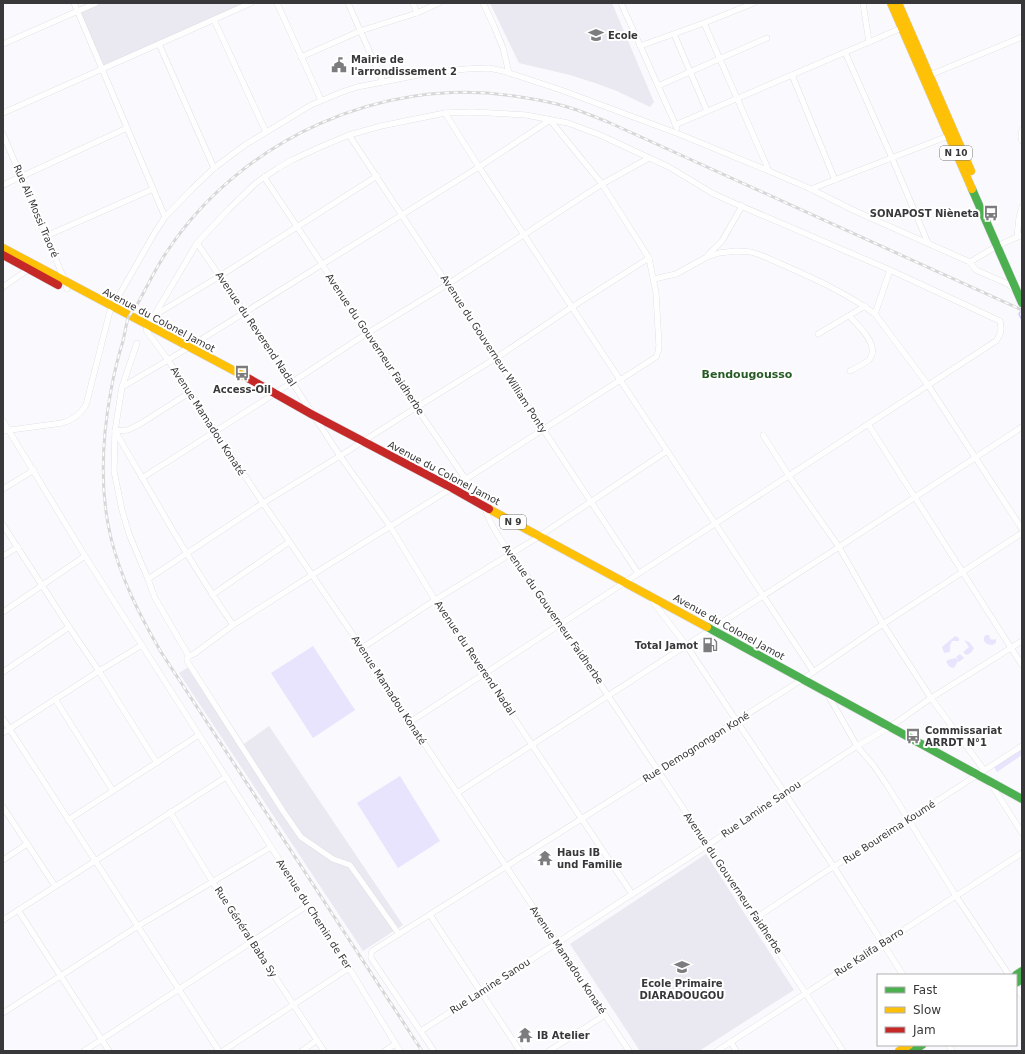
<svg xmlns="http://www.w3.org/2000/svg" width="1025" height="1054" viewBox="0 0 1025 1054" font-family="'DejaVu Sans',sans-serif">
<rect width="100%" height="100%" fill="#faf9fd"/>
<g fill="#eae8f0">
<polygon points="96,3 251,3 102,69 77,11"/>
<polygon points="490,3 612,3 654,102 650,107 617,91 595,83 570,75 519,63"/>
<polygon points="192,665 244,744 269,726 403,925 363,951 179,673"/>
<polygon points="706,854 794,990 699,1051 640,1051 570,944"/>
</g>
<g fill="#e9e4fe">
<path d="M986,635H989C990,640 991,640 996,639V643L992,645L987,644L984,641V637Z"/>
<polygon points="955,636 959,638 959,641 952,641 950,646 950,652 944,653 942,647"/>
<path d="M964,640L969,642L974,648C972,652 970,654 966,655L963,652L969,647Z"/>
<polygon points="313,646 355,710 313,738 271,673"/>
<polygon points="960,654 964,658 959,662 958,661 954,668 950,667 946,662 948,660 955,658 958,660 956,657"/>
<polygon points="1022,747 1022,755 997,772 993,765"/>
<polygon points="400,776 440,841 398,868 357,803"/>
</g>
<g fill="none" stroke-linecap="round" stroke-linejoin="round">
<polyline stroke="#cfc4f7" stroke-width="1.5" points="1020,312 1019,314 1022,320"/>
<g stroke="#d5d5d8" stroke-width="6">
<g id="street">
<polyline points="74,3 165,217"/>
<polyline points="277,3 321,100"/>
<polyline points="348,3 383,82"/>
<polyline points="413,3 417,13"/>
<polyline points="483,3 494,26 503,48 509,73"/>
<polyline points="621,3 677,128"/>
<polyline points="863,3 869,42"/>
<polyline points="214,20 266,132"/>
<polyline points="704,23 769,171"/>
<polyline points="674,34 707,111"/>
<polyline points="3,44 96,3"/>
<polyline points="159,44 214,168"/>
<polyline points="640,46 704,23 754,3"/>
<polyline points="845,52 892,158 928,243"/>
<polyline points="301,57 360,31 417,13 439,3"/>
<polyline points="792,75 835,180"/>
<polyline points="930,75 1022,37"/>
<polyline points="658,86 767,38"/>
<polyline points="3,113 251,3"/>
<polyline points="445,113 479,167 813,671"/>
<polyline points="675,125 904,27"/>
<polyline points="1022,130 1021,137 1022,141"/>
<polyline points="3,134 46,236 65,281 67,289"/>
<polyline points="349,135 638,573"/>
<path d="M264,177L322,264L366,334L484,506C492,531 510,553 525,573C542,598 560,623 577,649C666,783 756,916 843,1051"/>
<polyline points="3,185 127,128"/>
<polyline points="811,189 951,135"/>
<polyline points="46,236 153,189"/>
<polyline points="1017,237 1019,218 1022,207"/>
<polyline points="197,243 292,382 340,456 390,526 435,600 632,894"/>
<polyline points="708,255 722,241 742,206"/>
<polyline points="970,262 997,246 1022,235"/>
<path d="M654,279L676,274L707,257L719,253L736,251L751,252L763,256C801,273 841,289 875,314L928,385L1022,529"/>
<polyline points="3,287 29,269"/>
<polyline points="875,314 890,270"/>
<polyline points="155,315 220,276 377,176"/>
<path d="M849,316C858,325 881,346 869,360C864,364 856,368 850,371"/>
<polyline points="818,334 865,306"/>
<polyline points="122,387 168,360 479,167 550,120 602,184 649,258 656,293 659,346 658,352 656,357 452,488 312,575 233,625 194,654 189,656 187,653 155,598 148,579 129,534 122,510 114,471 115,431 122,387 137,343"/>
<path d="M189,393L140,424L128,430L115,431C153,496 190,563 233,625"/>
<polyline points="3,421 85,556 199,735 349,968 400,1051"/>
<polyline points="868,424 1022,665"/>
<path d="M3,431L62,423C73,420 80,415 86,405L110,311L154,234L165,217L192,189L214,168L245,145L311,105L342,92L357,87L383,82L433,72L466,69L489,68L503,71L561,90L679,134L769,171L811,189L855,211L970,262L976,270L1008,284L1015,290"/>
<polyline points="763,435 789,476 839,547 883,624 931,698 984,770"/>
<polyline points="142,478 271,396 366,334 448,284 602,184 649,158"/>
<polyline points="3,489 34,470"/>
<polyline points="3,525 69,627 99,671 157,763"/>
<polyline points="3,556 18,547"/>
<polyline points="148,579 263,503 340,456 417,407 496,358 572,307 649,258"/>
<polyline points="212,595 289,542"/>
<polyline points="653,602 686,645 834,867 903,975"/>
<polyline points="3,612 85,556"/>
<polyline points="362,648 435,600 535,539 667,451"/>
<polyline points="189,656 187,658 187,661 283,811 301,837 333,859 350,865 399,934"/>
<polyline points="3,672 69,627"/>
<polyline points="828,695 857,746 874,766 887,785 956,896 1009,975"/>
<polyline points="55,699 113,791"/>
<polyline points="3,719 219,1051"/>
<path d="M410,722L996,341C1001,334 1002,330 1000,321L890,270L727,200L712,193L669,167L600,135L568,123L526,115L472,112L445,113L381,126L349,135L318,148L292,160L278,168L256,183L229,209L197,243L148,326L146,330L168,360L263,503L362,648L410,722L629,1051"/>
<polyline points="3,733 99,671 142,645"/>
<polyline points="991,784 1022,833"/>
<polyline points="457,793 839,547 1022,427"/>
<polyline points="3,807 55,886"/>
<polyline points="170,812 212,881 324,1051"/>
<polyline points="68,820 199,735"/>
<polyline points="3,860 27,844"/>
<polyline points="18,910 109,1051"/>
<polyline points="430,915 520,1051"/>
<polyline points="756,918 822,874 909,819 1022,746"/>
<polyline points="3,920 226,777"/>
<polyline points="1016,986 1022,996"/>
<polyline points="3,1013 138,926 271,847"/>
<polyline points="421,1031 708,845 784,794 857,746 890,727 931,698 1022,641"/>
<polyline points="731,1042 736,1051"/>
<polyline points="949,1045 952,1051"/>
<polyline points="84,1051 308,905"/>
<polyline points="223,1051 349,968"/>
<polyline points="302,1051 317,1040"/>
<polyline points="385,1051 395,1044"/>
<polyline points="434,1051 371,958 371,954 372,951 803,679 883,624 1022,533"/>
<polyline points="549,1051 605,1015"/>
<polyline points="717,1051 1022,853"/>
</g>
</g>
<g stroke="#d5d5d8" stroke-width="9">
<g id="fast">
<polyline points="972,189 1022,303"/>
<polyline points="707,627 1022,799"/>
<polyline points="1016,975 1022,971"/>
<polyline points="1016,983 1022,979"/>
<polyline points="913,1051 922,1045"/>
</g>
</g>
<g stroke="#d5d5d8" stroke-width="9">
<g id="slow">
<polyline points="891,3 972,189"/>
<polyline points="898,3 971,171"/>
<polyline points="3,248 246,377"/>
<polyline points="489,509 707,627"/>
<polyline points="899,1051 909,1045"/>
</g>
</g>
<g stroke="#d5d5d8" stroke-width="9">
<g id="jam">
<polyline points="3,255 58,285"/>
<polyline points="246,377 313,415 452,488 489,509"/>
</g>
</g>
<use href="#street" stroke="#fefeff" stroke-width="5.5"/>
<use href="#fast" stroke="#4caf50" stroke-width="8"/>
<use href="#slow" stroke="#ffc107" stroke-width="8"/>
<use href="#jam" stroke="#c62828" stroke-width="8"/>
<g stroke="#d7d7d8" stroke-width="3">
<path id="rail" d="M422,1051L161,652C140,616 121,579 111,538C99,489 102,439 111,390C114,374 118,357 123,341C125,333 126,325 128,318C131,313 135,308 138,303C148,285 156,267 168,250C242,139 382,76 514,96C535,99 557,103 577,110C588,114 598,118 608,122L1022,310"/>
</g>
<use href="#rail" stroke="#fff" stroke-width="1.5" stroke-dasharray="4.5" stroke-linecap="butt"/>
</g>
<defs>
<g id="school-bare" transform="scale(1.2)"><path d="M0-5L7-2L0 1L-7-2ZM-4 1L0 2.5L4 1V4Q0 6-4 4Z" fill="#7c7c7e" stroke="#fff" stroke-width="2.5" paint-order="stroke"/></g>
<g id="civic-bare" transform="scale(1.2)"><path d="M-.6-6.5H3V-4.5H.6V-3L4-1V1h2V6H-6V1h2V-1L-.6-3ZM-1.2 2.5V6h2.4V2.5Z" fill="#7c7c7e" stroke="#fff" stroke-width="2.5" paint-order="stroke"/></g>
<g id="bus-bare" transform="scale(1.2)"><path d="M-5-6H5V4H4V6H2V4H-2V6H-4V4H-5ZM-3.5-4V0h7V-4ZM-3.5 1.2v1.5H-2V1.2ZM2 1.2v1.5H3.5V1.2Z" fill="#7c7c7e" stroke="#fff" stroke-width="2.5" paint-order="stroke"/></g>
<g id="fuel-bare" transform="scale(1.2)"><path d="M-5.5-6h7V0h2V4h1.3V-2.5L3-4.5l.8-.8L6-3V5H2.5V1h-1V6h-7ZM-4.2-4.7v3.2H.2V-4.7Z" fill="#7c7c7e" stroke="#fff" stroke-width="2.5" paint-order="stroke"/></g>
<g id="temple-bare" transform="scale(1.2)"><path d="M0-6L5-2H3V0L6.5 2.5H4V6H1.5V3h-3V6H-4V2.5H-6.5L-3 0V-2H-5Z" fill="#7c7c7e" stroke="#fff" stroke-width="2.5" paint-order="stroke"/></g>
</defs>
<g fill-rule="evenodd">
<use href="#school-bare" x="596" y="35"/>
<use href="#civic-bare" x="339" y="65"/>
<use href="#bus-bare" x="991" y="213"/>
<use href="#bus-bare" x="242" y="373"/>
<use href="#fuel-bare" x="710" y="645"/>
<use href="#bus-bare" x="913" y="736"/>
<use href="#temple-bare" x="545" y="858"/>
<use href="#school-bare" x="682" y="967"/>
<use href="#temple-bare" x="525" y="1035"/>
</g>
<g text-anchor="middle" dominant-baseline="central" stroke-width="4" stroke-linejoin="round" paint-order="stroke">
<g fill="#fff" stroke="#747475" stroke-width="1">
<rect x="940" y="146" width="32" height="14" rx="3"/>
<rect x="500" y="515" width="26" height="14" rx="3"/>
</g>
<g font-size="9" font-weight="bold" fill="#38383a">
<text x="956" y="153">N 10</text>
<text x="513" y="522">N 9</text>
</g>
<g font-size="10" font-weight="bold" fill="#38383a" stroke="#fff" text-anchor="start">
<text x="608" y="35">Ecole</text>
<text x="351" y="59">Mairie de<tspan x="351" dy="12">l'arrondissement 2</tspan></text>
<text x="979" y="213" text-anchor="end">SONAPOST Nièneta</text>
<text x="242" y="389" text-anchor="middle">Access-Oil</text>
<text x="698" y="645" text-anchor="end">Total Jamot</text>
<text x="925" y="730">Commissariat<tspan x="925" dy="12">ARRDT N°1</tspan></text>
<text x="557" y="852">Haus IB<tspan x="557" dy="12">und Familie</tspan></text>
<text x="682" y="983" text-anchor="middle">Ecole Primaire<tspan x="682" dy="12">DIARADOUGOU</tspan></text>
<text x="537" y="1035">IB Atelier</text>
</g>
<g font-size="10" fill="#38383a" stroke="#fff">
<text transform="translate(36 211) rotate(67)">Rue Ali Mossi Traoré</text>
<text transform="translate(159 320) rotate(28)">Avenue du Colonel Jamot</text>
<text transform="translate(256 329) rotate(56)">Avenue du Reverend Nadal</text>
<text transform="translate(375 344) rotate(56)">Avenue du Gouverneur Faidherbe</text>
<text transform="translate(494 354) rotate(57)">Avenue du Gouverneur William Ponty</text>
<text transform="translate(208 421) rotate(57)">Avenue Mamadou Konaté</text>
<text transform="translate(444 473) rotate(28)">Avenue du Colonel Jamot</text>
<text transform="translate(553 614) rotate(55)">Avenue du Gouverneur Faidherbe</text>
<text transform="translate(729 627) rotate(29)">Avenue du Colonel Jamot</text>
<text transform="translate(475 658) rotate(56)">Avenue du Reverend Nadal</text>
<text transform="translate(389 690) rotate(57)">Avenue Mamadou Konaté</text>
<text transform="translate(696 747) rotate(-32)">Rue Demognongon Koné</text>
<text transform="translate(761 809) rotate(-34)">Rue Lamine Sanou</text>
<text transform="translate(889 832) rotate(-33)">Rue Boureima Koumé</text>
<text transform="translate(733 883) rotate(56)">Avenue du Gouverneur Faidherbe</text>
<text transform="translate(314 914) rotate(57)">Avenue du Chemin de Fer</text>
<text transform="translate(246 932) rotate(57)">Rue Général Baba Sy</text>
<text transform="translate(869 952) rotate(-33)">Rue Kalifa Barro</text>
<text transform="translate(568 960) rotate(56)">Avenue Mamadou Konaté</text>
<text transform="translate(490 986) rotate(-33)">Rue Lamine Sanou</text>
</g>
<g font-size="11" font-weight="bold" fill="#275b26" stroke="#fff">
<text x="747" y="374">Bendougousso</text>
</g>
</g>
<rect width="1025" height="1054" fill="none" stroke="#38383a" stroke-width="8"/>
<rect x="877" y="974" width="140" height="72" fill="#ffffff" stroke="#afafb0"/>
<rect x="885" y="987" width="20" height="6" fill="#4caf50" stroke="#afafb0"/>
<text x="913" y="994" font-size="12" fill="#38383a">Fast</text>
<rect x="885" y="1007" width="20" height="6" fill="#ffc107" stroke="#afafb0"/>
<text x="913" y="1014" font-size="12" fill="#38383a">Slow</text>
<rect x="885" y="1027" width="20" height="6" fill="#c62828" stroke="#afafb0"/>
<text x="913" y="1034" font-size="12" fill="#38383a">Jam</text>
</svg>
